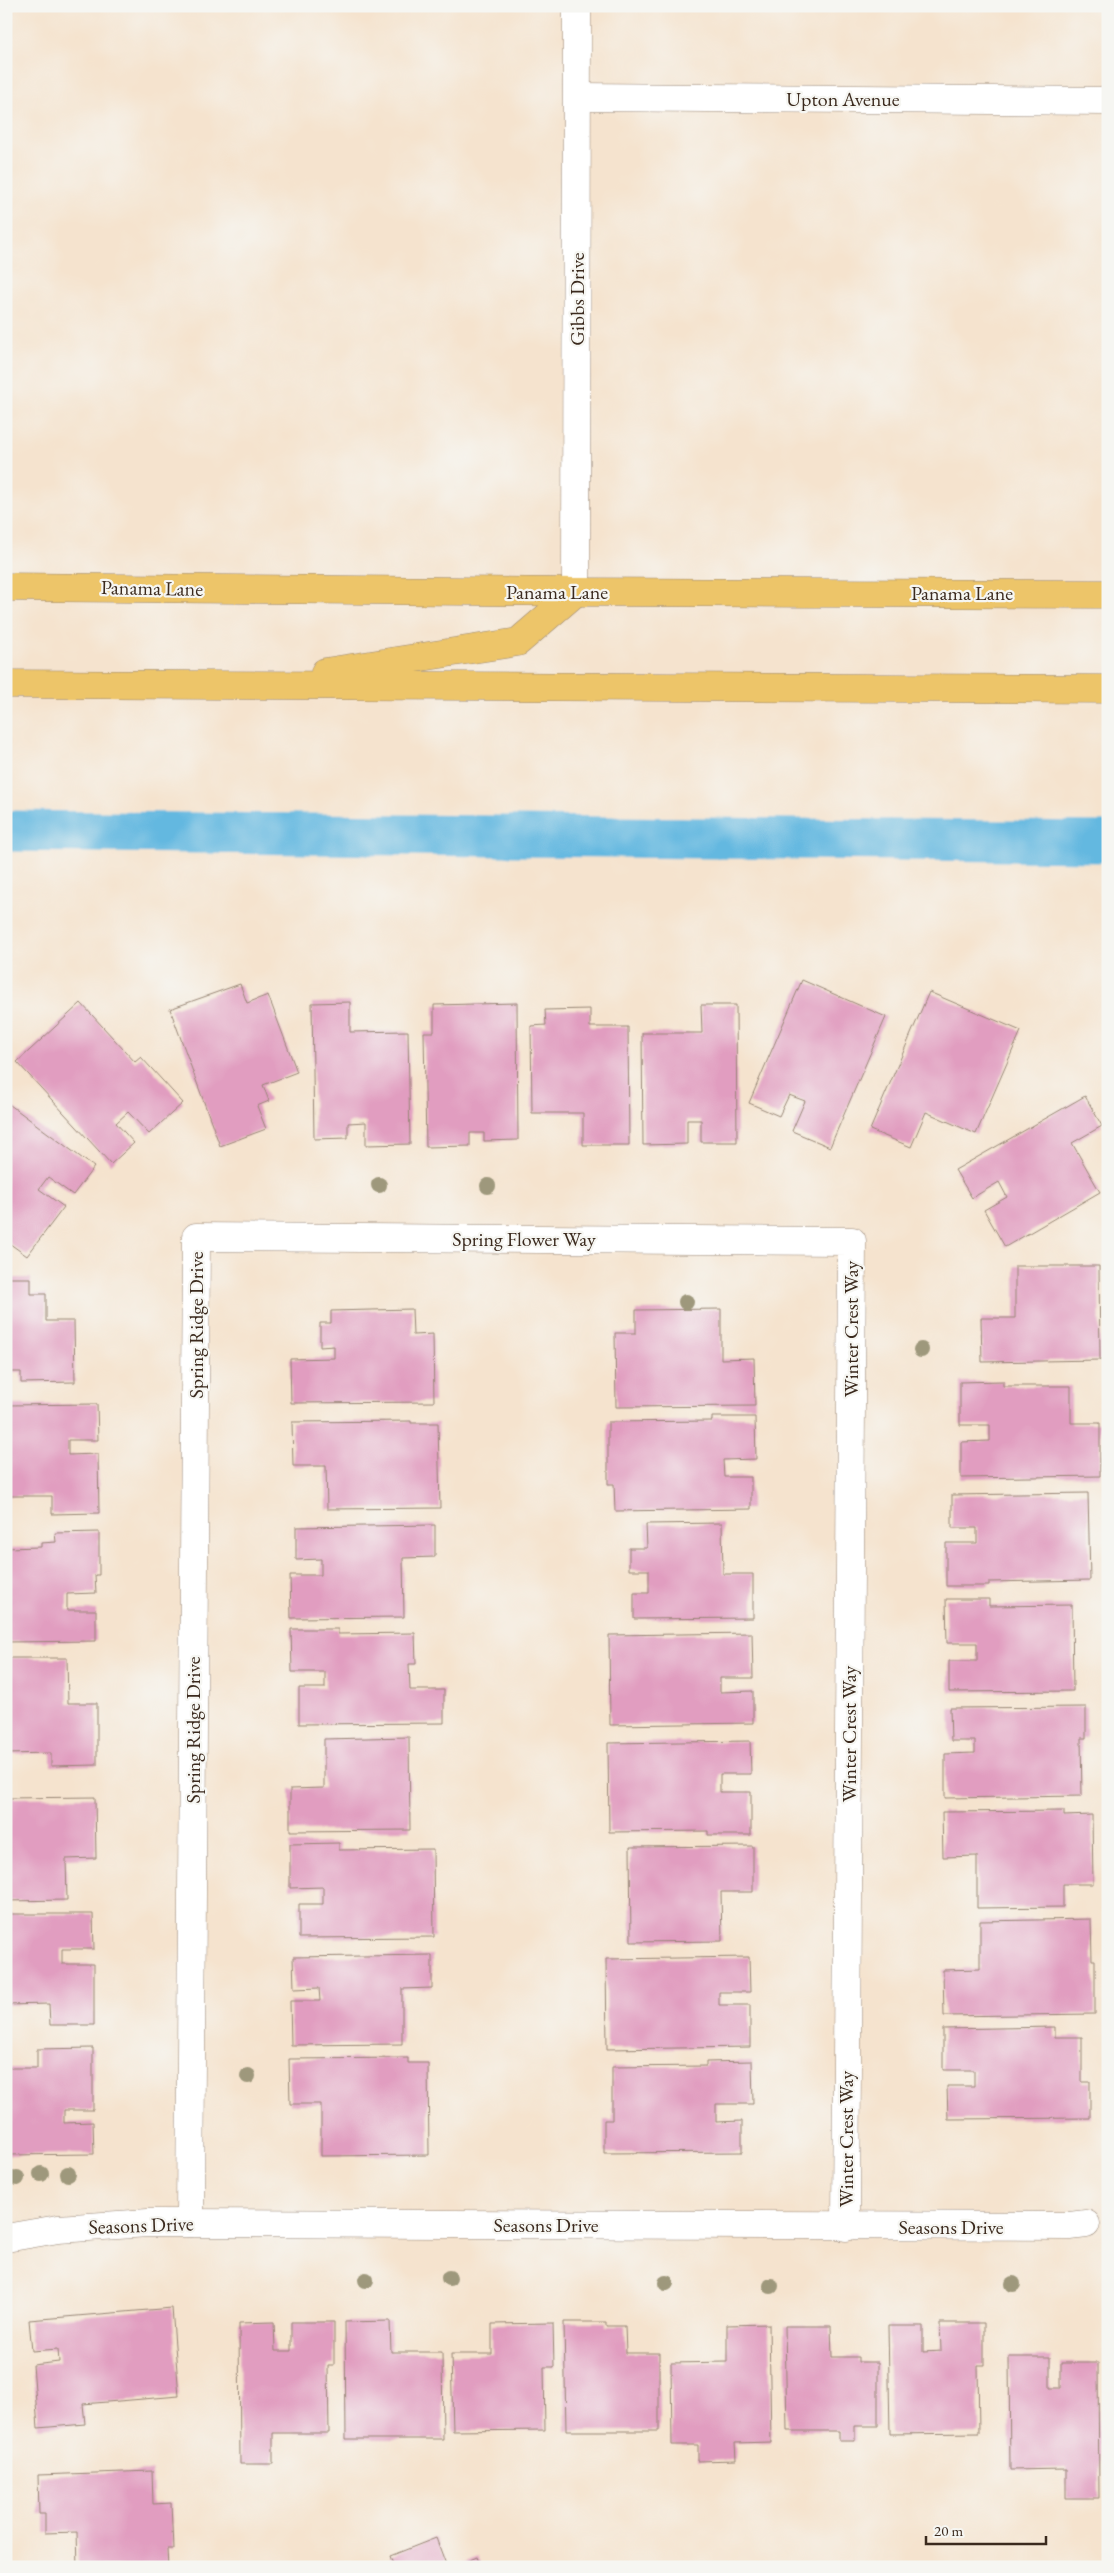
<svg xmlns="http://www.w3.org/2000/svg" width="1114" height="2573" viewBox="0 0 1114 2573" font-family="'EB Garamond',serif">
<rect width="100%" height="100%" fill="#f6f6f2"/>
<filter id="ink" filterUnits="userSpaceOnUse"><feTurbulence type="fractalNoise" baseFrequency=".02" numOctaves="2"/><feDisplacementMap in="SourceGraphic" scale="10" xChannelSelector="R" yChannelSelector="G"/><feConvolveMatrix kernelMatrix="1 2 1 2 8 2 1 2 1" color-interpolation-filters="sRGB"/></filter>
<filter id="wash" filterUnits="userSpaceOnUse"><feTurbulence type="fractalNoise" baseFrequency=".0096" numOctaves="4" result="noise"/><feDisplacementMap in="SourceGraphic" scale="20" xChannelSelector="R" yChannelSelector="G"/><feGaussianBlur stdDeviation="1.12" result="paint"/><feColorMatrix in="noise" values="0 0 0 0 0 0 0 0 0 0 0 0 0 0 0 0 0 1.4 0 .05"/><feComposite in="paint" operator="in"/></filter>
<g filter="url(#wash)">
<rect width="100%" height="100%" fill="#f5e3ce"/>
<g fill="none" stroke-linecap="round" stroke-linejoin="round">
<polyline stroke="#64b8e0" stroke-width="41" points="6,831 1108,842"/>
</g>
<g id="blocks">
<g fill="#e19dc0">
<polygon points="802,980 886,1017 830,1147 792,1131 805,1101 789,1095 779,1116 749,1103"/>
<polygon points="240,984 247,1003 268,995 297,1072 263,1085 269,1101 257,1106 266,1129 220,1146 170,1009"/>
<polygon points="929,992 1021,1031 976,1134 926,1112 911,1147 870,1130"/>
<polygon points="350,1002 350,1032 408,1031 410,1144 366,1145 366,1122 348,1123 348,1138 314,1139 312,1003"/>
<polygon points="81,1003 135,1062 141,1057 183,1103 149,1134 128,1112 116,1123 134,1143 111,1164 17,1062"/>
<polygon points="517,1003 518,1140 484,1141 484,1133 470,1133 470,1146 426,1147 424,1032 434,1032 434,1005"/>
<polygon points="701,1005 736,1005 737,1142 701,1142 701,1120 687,1120 687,1144 643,1145 642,1033 702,1033"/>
<polygon points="590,1009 590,1027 628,1027 629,1145 583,1145 583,1113 532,1113 531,1026 546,1025 545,1010"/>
<polygon points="1085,1096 1102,1126 1072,1143 1100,1192 1005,1247 984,1210 1007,1197 999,1182 972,1198 955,1170"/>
<polygon points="6,1102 94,1167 73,1195 48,1177 39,1189 64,1207 27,1256 6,1241"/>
<polygon points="1015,1266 1099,1266 1100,1360 982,1362 981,1318 1015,1318"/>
<polygon points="6,1278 31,1278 31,1294 46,1294 46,1321 74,1321 75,1382 21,1383 21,1372 6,1372"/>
<polygon points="412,1309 413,1335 433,1334 434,1402 291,1403 290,1359 334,1358 334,1346 320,1347 320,1323 331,1323 331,1311"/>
<polygon points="721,1309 721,1359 754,1358 755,1406 616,1407 615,1333 636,1333 636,1310"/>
<polygon points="1003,1381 1003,1386 1071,1386 1071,1423 1100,1423 1100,1476 961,1478 961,1442 990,1441 990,1425 960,1425 960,1382"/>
<polygon points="97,1404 98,1440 68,1440 68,1455 98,1454 99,1513 52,1514 52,1496 6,1496 6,1405"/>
<polygon points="712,1417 755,1417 756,1459 723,1460 724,1477 751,1477 751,1509 615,1511 614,1484 608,1484 608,1422 712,1421"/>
<polygon points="411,1421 411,1423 438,1423 440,1508 327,1509 326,1466 293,1466 292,1422"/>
<polygon points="1088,1493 1090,1580 989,1582 989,1586 946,1586 946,1543 977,1543 977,1528 952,1528 952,1495"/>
<polygon points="722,1523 723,1574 753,1574 753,1618 634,1619 634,1593 649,1593 649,1570 629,1570 629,1548 647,1548 646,1524"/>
<polygon points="435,1525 435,1557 403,1558 404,1617 291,1618 290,1575 321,1575 321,1559 296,1560 296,1527"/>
<polygon points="99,1532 99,1575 95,1575 96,1593 67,1594 67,1610 96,1610 96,1641 6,1642 6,1548 41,1547 41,1543 56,1542 55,1533"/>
<polygon points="946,1599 989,1599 989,1606 1072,1605 1073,1691 949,1692 949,1661 977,1661 977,1643 947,1643"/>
<polygon points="291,1629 338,1629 338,1634 415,1633 416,1664 409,1664 410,1690 444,1690 444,1723 299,1724 299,1688 325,1688 325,1672 292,1672"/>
<polygon points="752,1633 753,1678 720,1678 720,1692 753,1691 753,1723 610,1725 609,1635"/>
<polygon points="6,1658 67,1658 68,1703 97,1703 97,1765 51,1766 51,1753 6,1754"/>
<polygon points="1086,1707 1086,1738 1081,1738 1082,1796 945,1798 945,1754 975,1753 975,1741 951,1741 950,1708"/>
<polygon points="409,1737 410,1830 290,1831 290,1789 324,1788 324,1739"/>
<polygon points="750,1741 751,1774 720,1774 720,1792 751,1792 751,1835 708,1835 708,1831 609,1832 608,1743"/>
<polygon points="95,1797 96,1858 66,1859 67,1900 6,1901 6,1798"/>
<polygon points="1064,1811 1064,1816 1092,1815 1093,1884 1063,1884 1063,1907 977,1908 977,1856 943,1857 942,1812"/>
<polygon points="339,1843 339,1850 433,1849 434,1937 299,1938 299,1904 323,1904 323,1887 290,1888 290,1844"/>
<polygon points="753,1846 753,1892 721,1892 722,1941 631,1942 630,1847"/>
<polygon points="6,1914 93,1914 94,1949 62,1949 62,1964 94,1964 94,2025 50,2025 49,2004 6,2005"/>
<polygon points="1091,1919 1092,1960 1095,1960 1095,2014 944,2016 943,1970 980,1969 980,1921"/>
<polygon points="432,1955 432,1988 402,1989 402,2044 291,2045 290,2001 320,2001 319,1988 294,1989 293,1957"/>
<polygon points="749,1957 750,1992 719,1992 719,2005 750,2005 750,2047 607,2049 606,1959"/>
<polygon points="1055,2027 1055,2037 1082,2037 1082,2082 1090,2082 1090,2118 948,2119 947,2086 974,2086 974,2070 943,2070 943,2029"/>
<polygon points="93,2048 93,2110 64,2110 64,2123 93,2122 94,2154 6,2155 6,2068 37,2068 37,2049"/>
<polygon points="408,2058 408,2063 428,2063 429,2155 321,2156 321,2104 290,2104 289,2059"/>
<polygon points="752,2061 753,2104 716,2104 716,2122 742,2121 742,2152 604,2153 604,2120 612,2120 612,2067 706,2066 706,2062"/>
<polygon points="172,2308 179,2396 83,2404 85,2424 38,2428 33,2365 59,2362 58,2349 32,2351 29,2320"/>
<polygon points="390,2321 391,2352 442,2352 443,2439 346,2439 345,2322"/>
<polygon points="274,2322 275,2351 291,2351 291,2322 334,2322 334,2365 328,2365 329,2433 273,2433 273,2464 240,2464 239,2323"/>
<polygon points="564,2322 606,2322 606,2326 625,2326 626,2353 659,2353 659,2431 566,2431"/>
<polygon points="553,2323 554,2367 544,2367 545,2430 453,2431 451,2354 492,2354 492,2324"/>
<polygon points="940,2323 984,2323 984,2365 978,2365 979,2433 890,2434 888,2326 923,2326 923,2352 941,2351"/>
<polygon points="769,2324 771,2442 735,2443 736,2460 698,2461 698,2445 672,2445 671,2363 727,2362 727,2325"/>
<polygon points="785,2326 831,2326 832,2357 858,2357 858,2362 878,2362 878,2426 855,2426 855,2441 839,2441 839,2431 787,2431"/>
<polygon points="1009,2357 1050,2357 1050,2388 1061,2388 1061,2363 1098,2363 1099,2498 1066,2498 1066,2469 1010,2470"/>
<polygon points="152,2471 153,2504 171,2503 173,2549 167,2549 168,2567 78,2567 77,2532 45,2533 45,2514 39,2514 38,2475"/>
<polygon points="436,2538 447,2567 394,2567 390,2556"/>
<polygon points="477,2557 481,2567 453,2567"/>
</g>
</g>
</g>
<g filter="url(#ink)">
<use href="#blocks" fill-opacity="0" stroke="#988676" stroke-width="1"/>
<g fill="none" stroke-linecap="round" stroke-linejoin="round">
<g stroke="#988676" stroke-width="29">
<g id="minor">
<polyline points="578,97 1108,101"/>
<polyline points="576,592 577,6"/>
<polyline points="190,2223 196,1237 852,1241 846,2227"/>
<polyline points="6,2238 58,2229 148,2223 1070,2226 1086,2224"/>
</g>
</g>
<g stroke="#988676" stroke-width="29">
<g id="major">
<polyline points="6,587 576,592 1108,594"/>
<polyline points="325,672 518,642 576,592"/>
<polyline points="6,684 1108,689"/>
</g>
</g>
<use href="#minor" stroke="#fff" stroke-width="28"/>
<use href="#major" stroke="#edc569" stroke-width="28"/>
</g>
<g fill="#9e987c">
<circle cx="379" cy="1185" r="8"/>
<circle cx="488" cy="1186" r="8"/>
<circle cx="686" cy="1302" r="8"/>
<circle cx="921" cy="1350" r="8"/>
<circle cx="248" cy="2076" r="8"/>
<circle cx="41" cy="2174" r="8"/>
<circle cx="68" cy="2174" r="8"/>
<circle cx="17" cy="2178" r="8"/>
<circle cx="449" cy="2278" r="8"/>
<circle cx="366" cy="2280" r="8"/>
<circle cx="666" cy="2283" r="8"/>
<circle cx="1013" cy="2284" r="8"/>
<circle cx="771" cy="2286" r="8"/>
</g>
</g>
<g text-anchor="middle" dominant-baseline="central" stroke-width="4.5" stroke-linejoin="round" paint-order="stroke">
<g font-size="20" fill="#3b2a1e" stroke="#f6f6f2">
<text x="843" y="99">Upton Avenue</text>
<text transform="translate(577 299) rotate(-90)">Gibbs Drive</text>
<text transform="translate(152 588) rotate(1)">Panama Lane</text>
<text x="557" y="592">Panama Lane</text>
<text x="962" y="593">Panama Lane</text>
<text x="524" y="1239">Spring Flower Way</text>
<text transform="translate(196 1325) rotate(-90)">Spring Ridge Drive</text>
<text transform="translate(851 1329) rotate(-90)">Winter Crest Way</text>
<text transform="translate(193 1730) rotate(-90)">Spring Ridge Drive</text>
<text transform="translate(849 1734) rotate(-90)">Winter Crest Way</text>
<text transform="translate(846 2139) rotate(-90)">Winter Crest Way</text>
<text transform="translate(141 2225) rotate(-2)">Seasons Drive</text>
<text x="546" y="2225">Seasons Drive</text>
<text x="951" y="2227">Seasons Drive</text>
</g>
</g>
<rect width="1114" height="2573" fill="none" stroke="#f6f6f2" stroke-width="25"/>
<path d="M926 2536v8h120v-8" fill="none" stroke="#3b2a1e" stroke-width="2.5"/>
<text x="934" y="2536" font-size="15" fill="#3b2a1e" stroke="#f6f6f2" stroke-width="4" paint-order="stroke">20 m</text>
</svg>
